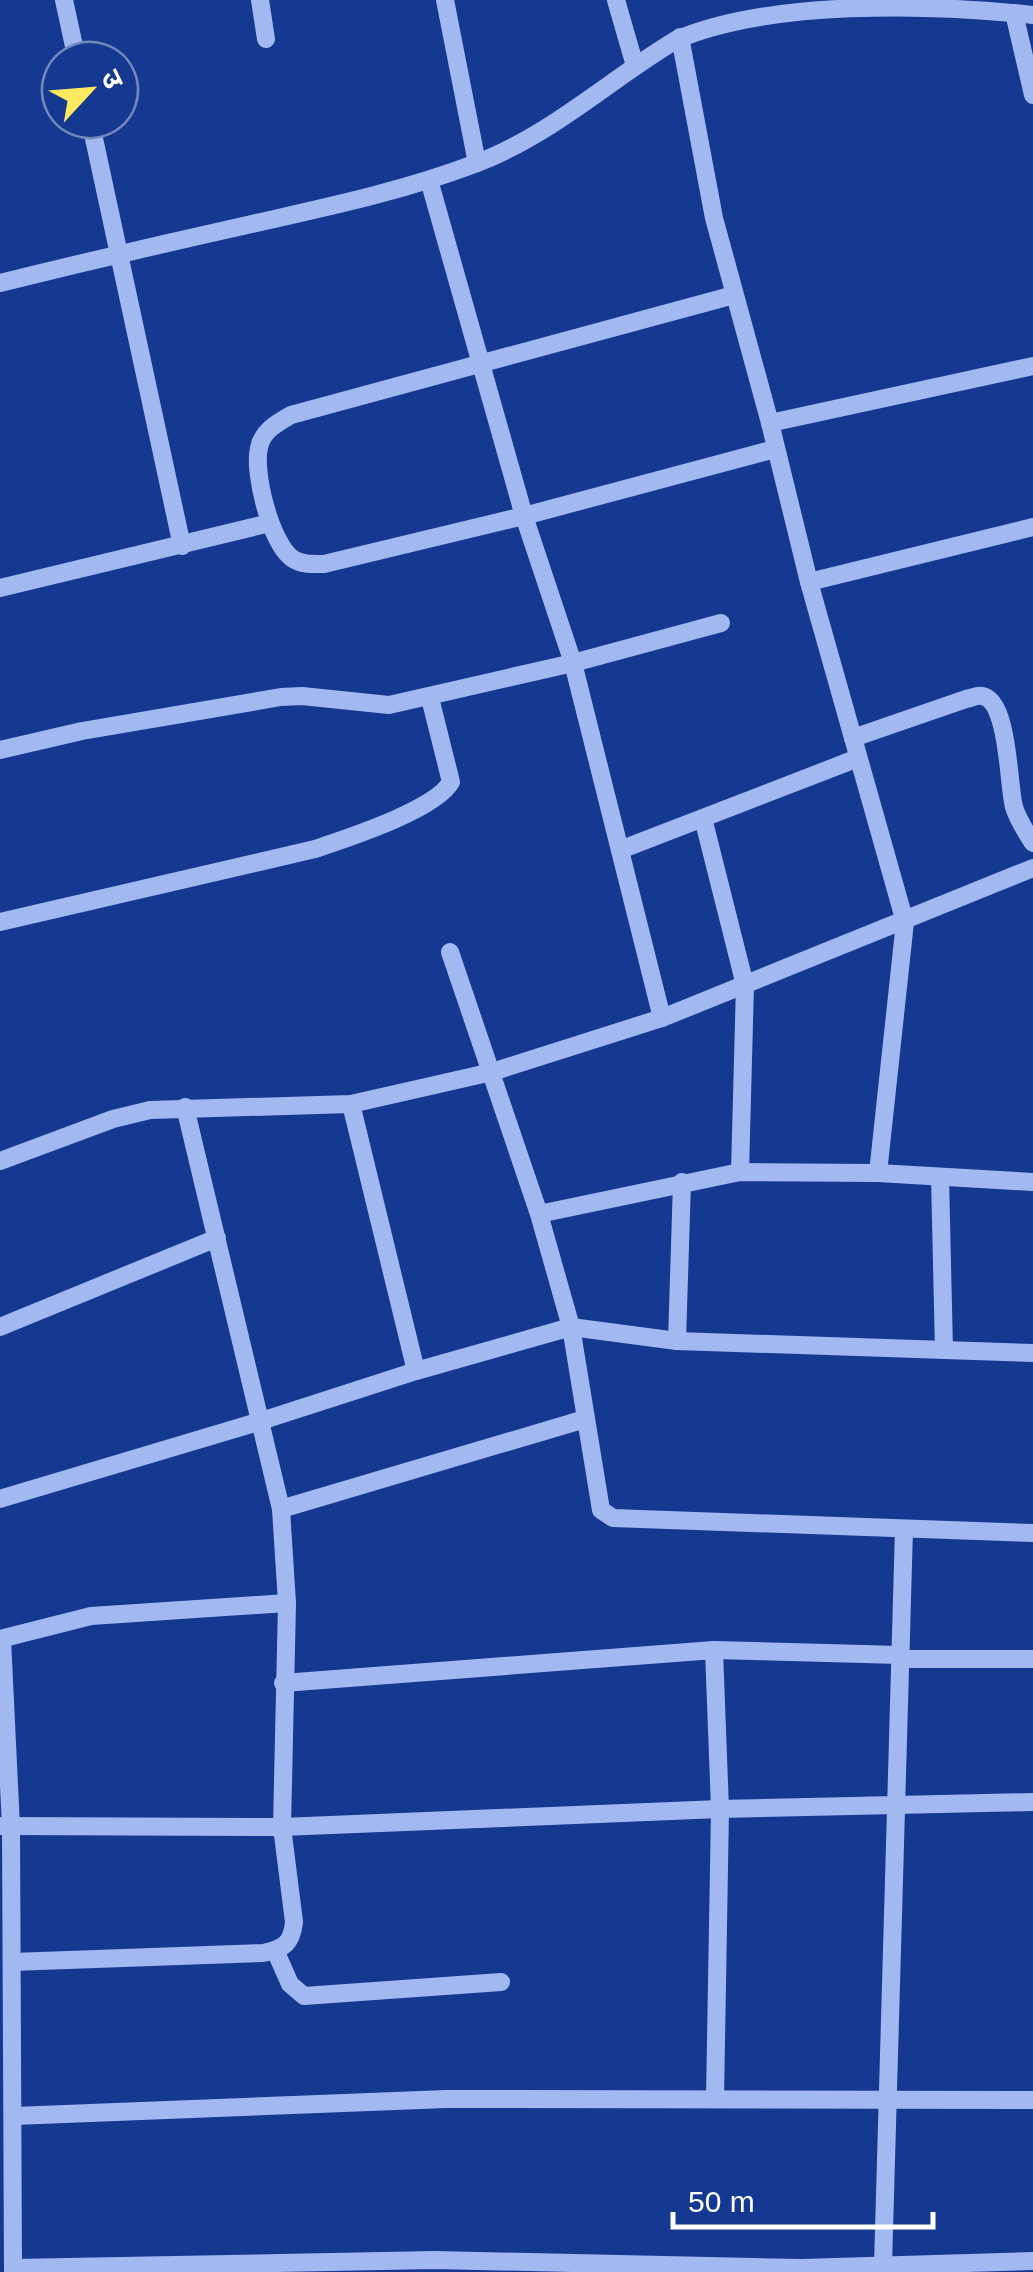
<svg xmlns="http://www.w3.org/2000/svg" width="1033" height="2272" viewBox="0 0 1033 2272" font-family="Helvetica,'Noto Sans Devanagari',sans-serif">
<rect width="100%" height="100%" fill="#153890"/>
<g fill="none" stroke-linecap="round" stroke-linejoin="round">
<g stroke="#a1b9f0" stroke-width="18">
<polyline points="64,0 77,60"/>
<polyline points="260,0 266,39"/>
<polyline points="445,0 477,163"/>
<polyline points="616,0 635,66"/>
<polyline points="1014,13 1033,95"/>
<polyline points="680,37 714,218 770,423 809,582 905,922 878,1173"/>
<polyline points="90,120 182,546"/>
<polyline points="429,180 524,516 573,663 662,1018"/>
<path d="M0,283C81,263 162,244 243,226C322,208 401,192 477,163C551,135 609,80 676,40C770,0 928,4 1033,15"/>
<path d="M734,295L291,415C277,423 262,431 259,448C253,473 271,544 293,559C303,565 313,564 324,564L524,516L775,449"/>
<polyline points="770,423 1033,366"/>
<polyline points="809,582 1033,527"/>
<polyline points="0,588 270,523"/>
<path d="M853,738L966,699C972,698 977,695 982,696C1009,700 1008,785 1014,807C1018,820 1026,832 1033,843"/>
<polyline points="0,750 82,731 281,697 302,696 389,705 573,663 721,623"/>
<polyline points="703,818 745,985 740,1172"/>
<polyline points="620,850 858,758"/>
<path d="M0,922L315,849C347,838 435,810 451,782L430,698"/>
<polyline points="450,952 539,1214 571,1327 601,1510 613,1518 1033,1533"/>
<polyline points="351,1104 416,1371"/>
<polyline points="0,1161 113,1119 150,1110 351,1104 492,1072 662,1018 1033,868"/>
<polyline points="940,1177 944,1350"/>
<polyline points="539,1214 740,1172 878,1173 1033,1182"/>
<polyline points="0,1327 217,1238"/>
<polyline points="677,1341 682,1182"/>
<polyline points="0,1499 261,1421 416,1371 571,1327 677,1341 1033,1353"/>
<polyline points="281,1509 585,1419"/>
<polyline points="0,1639 91,1616 287,1603"/>
<polyline points="2,1639 11,1827 13,2272"/>
<polyline points="714,1650 720,1809 715,2099"/>
<polyline points="900,1659 1033,1659"/>
<polyline points="283,1683 714,1650 900,1655"/>
<polyline points="0,1826 282,1827 720,1809 1033,1802"/>
<polyline points="275,1950 290,1984 304,1996 501,1982"/>
<path d="M12,1962L263,1953C284,1949 292,1943 294,1922L282,1827L287,1603L281,1509L185,1107"/>
<polyline points="14,2116 446,2099 1033,2100"/>
<polyline points="883,2265 904,1529"/>
<polyline points="13,2268 435,2260 802,2268 1033,2261"/>
</g>
</g>
<g transform="translate(90 90) rotate(64)"><circle r="48" fill="#153890" stroke="#7388bc" stroke-width="2.5"/>
<path d="M0-8L18 38L0 25L-18 38Z" fill="#ffe961"/>
<text y="-15" font-size="28" font-weight="bold" text-anchor="middle" fill="#ffffff">उ</text>
</g>
<path d="M673 2212v15h260v-15" fill="none" stroke="#ffffff" stroke-width="5"/>
<text x="688" y="2212" font-size="30" fill="#ffffff" stroke="#153890" stroke-width="8" paint-order="stroke">50 m</text>
</svg>
